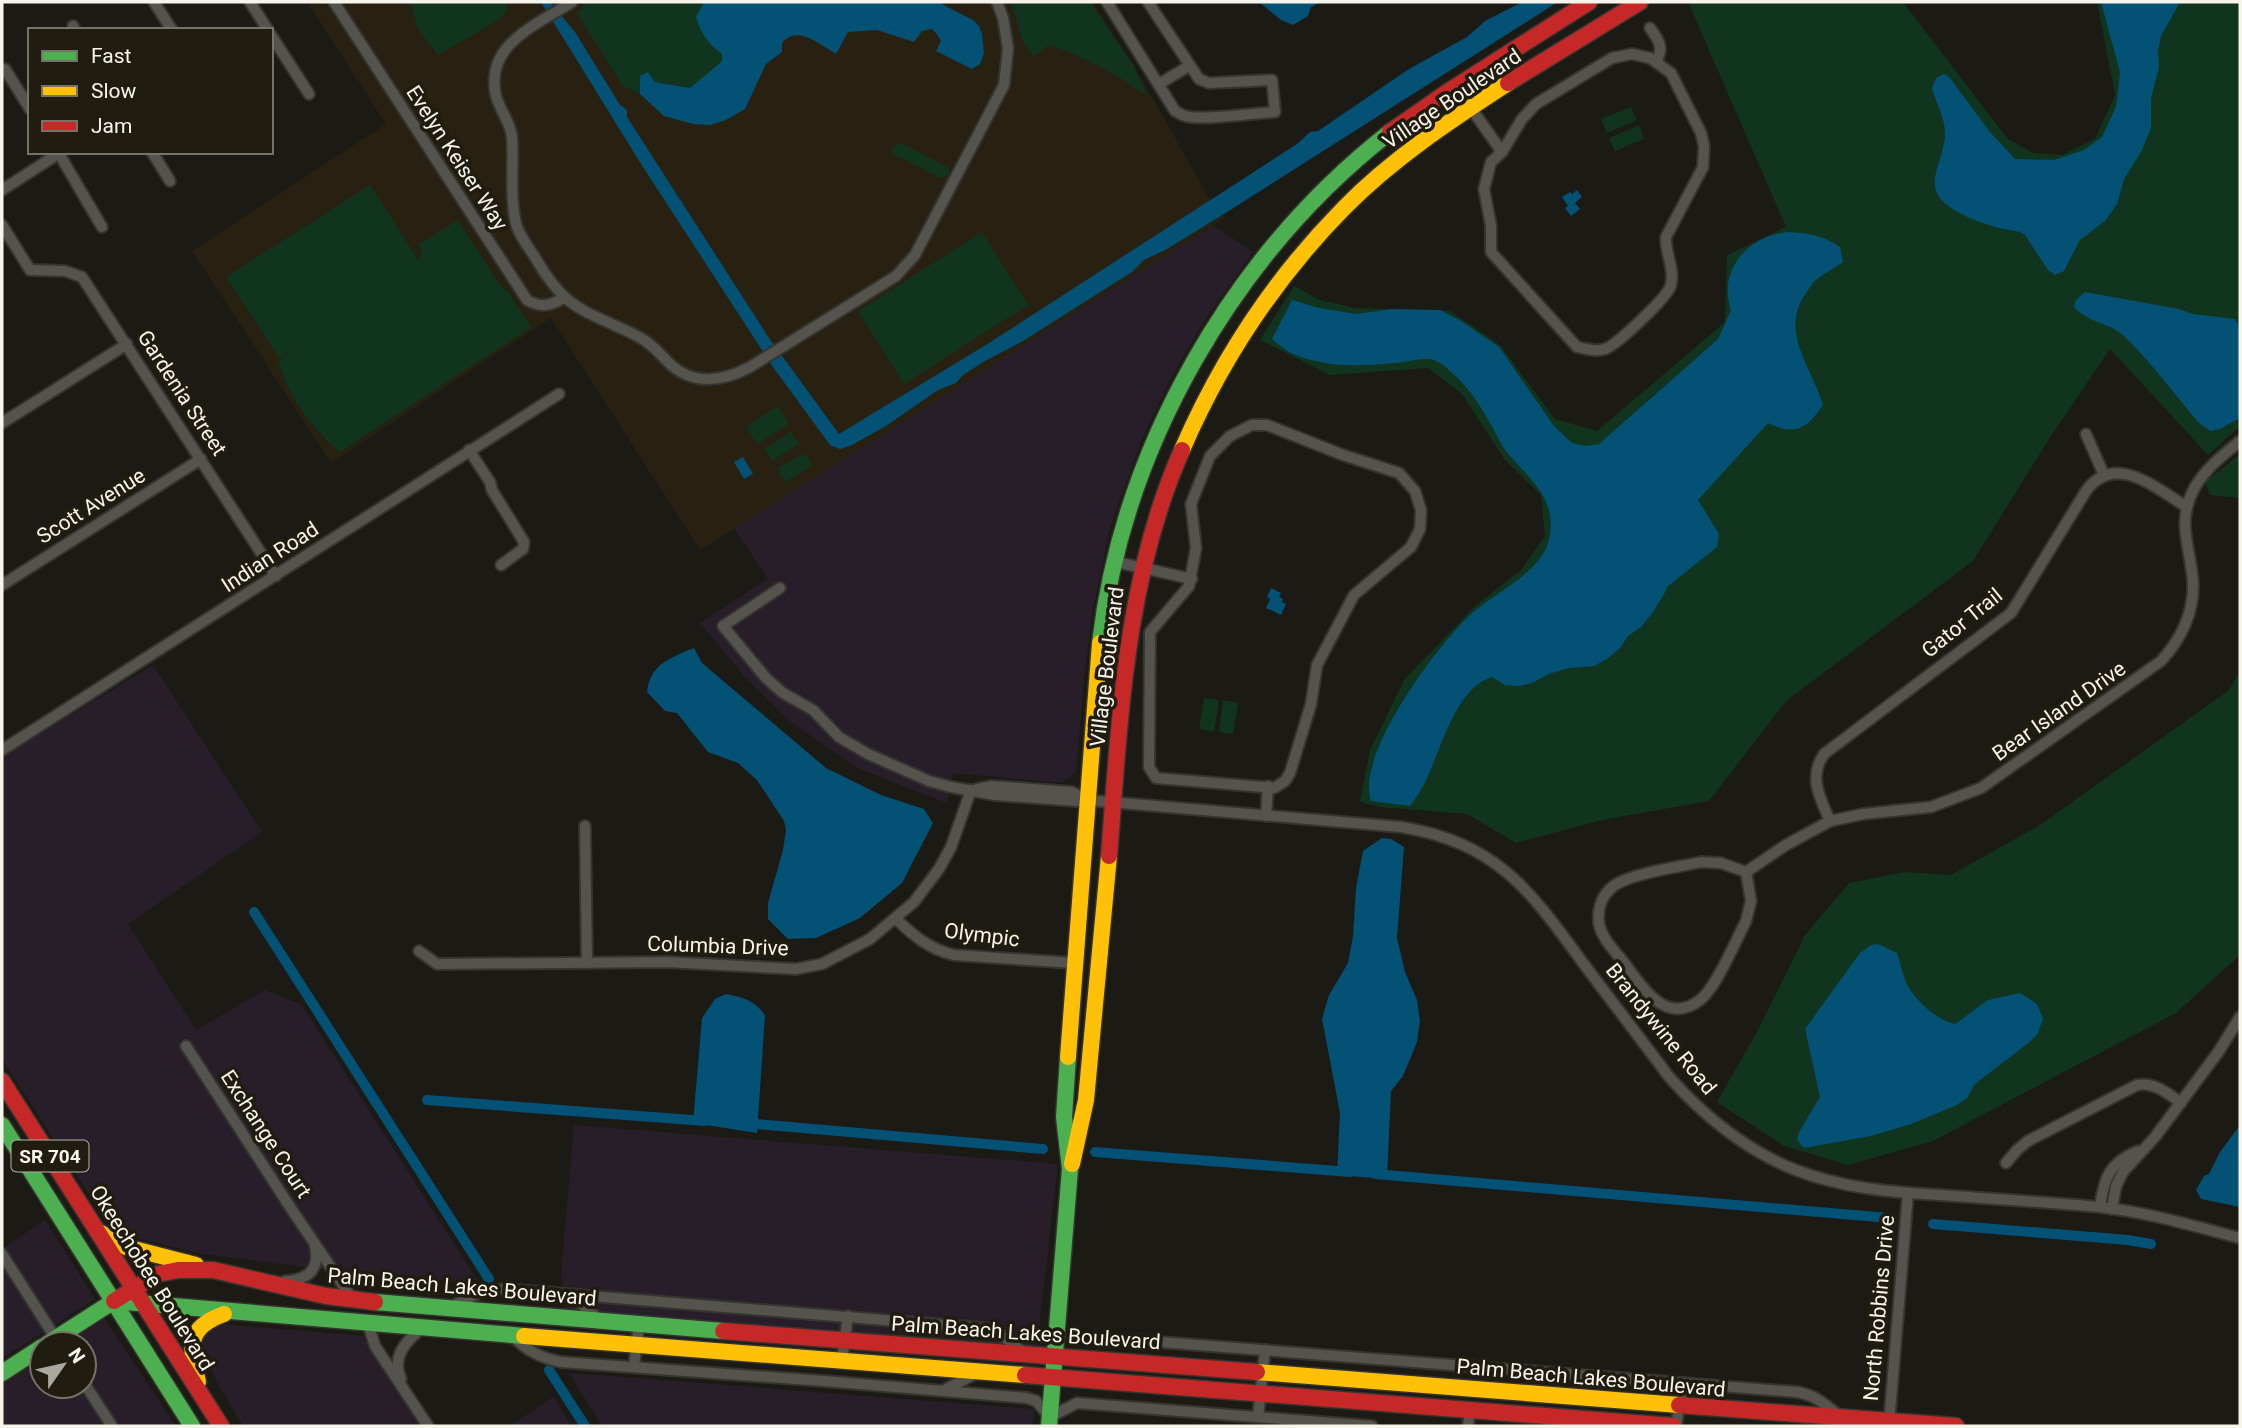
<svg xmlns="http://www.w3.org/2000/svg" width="2242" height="1428" viewBox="0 0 2242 1428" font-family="Roboto,sans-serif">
<rect width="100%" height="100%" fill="#1c1a14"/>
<g fill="#281e29">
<polygon points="1213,225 1253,252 1202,324 1170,380 1141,441 1110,527 1092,615 1084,679 1076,772 1061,783 953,773 947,803 857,768 791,722 743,675 700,623 768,579 734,528"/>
<polygon points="153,665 262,832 128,924 196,1030 265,990 302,1005 479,1283 380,1277 197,1253 120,1234 107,1222 2,1059 2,757"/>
<polygon points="574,1125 1058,1164 1037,1346 1007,1345 565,1309 561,1274"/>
<polygon points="45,1220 95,1299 3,1358 2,1249"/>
<polygon points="104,1318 176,1426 2,1426 2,1384 42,1358 42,1386 84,1386 84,1344 64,1344"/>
<polygon points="220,1324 363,1336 420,1426 243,1426 217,1382 200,1347 203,1333"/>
<polygon points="569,1373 1034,1409 1033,1426 602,1426"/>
<polygon points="553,1397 572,1426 510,1426"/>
</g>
<polygon fill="#282112" points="307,2 1093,2 1155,102 1210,200 1225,218 700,550 551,318 331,463 192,251 386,124"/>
<g fill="#10341d">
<polygon points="410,2 505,2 507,10 500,19 438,55 418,29"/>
<polygon points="584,2 704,2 697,17 715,49 722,54 723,60 691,88 655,82 648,73 640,77 640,94 623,86 577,13 585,5"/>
<path d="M1010,2H1090L1133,64L1148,97C1118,74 1085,57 1049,45L1034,56C1017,41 1020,22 1010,2Z"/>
<polygon points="1688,2 1903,2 2007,138 2033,153 2062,155 2095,139 2115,95 2097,2 2240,2 2240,426 2208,455 2110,349 2049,439 1973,561 1786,701 1709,801 1602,820 1516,843 1467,814 1380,807 1360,802 1370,750 1404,680 1475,606 1521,570 1545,536 1541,495 1505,460 1462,394 1428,368 1330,375 1260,340 1294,286 1320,300 1355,308 1450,311 1500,345 1555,419 1597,431 1725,322 1727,255 1786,227"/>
<polygon points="1631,107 1637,120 1607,133 1601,119"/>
<polygon points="1639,125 1644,139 1615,151 1609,138"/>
<polygon points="901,143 949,168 949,175 941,178 893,154 891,151 893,147"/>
<path d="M370,185L419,261L422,252L418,245L458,220L500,285L507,291L531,327L340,452C311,428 288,396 278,360L303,343L279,358L226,277Z"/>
<polygon points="982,232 1028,305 904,384 858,311"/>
<polygon points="778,406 789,424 757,444 746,427"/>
<polygon points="791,432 799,444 772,461 764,449"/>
<polygon points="804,453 812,465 785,482 777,469"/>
<polygon points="2240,454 2240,498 2210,495 2205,482"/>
<polygon points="2240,671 2240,955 2176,1013 1933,1141 1848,1165 1784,1146 1717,1102 1759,1028 1805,935 1849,883 1904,872 1951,875 2040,825 2229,690"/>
<polygon points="1204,698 1219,700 1214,732 1199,729"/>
<polygon points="1223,700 1238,703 1233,734 1219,732"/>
</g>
<g fill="#035174">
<polygon points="541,2 550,2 575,32 620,105 627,110 627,117 769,338 839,434 989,343 1297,144 1310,132 1318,131 1409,69 1467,37 1485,21 1522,2 1558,2 1232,209 1167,249 1144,260 1132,272 1023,341 985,361 963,375 956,383 938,390 886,426 852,445 840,449 830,445 773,367 641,164"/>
<path d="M704,2H938L973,20L979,26L982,34L984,53L980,64L972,69L936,51L941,41L936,33L932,29L922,31L914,42L877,30L848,32L836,54C820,45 798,24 782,43V52L766,64L745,109L726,120L710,125L693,124L664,116L640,94V76L648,72L655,82L690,88L720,63L722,60V54C709,45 700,32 696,17Z"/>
<polygon points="1259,2 1321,2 1311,7 1308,16 1293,25 1281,20"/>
<path d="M2101,2H2180L2161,36L2158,51L2159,67L2151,98V128L2141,152L2124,179L2117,204L2106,220L2080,240L2064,271L2055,275L2048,270L2025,235C2017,230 2008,230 1999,228C1985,224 1970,219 1958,212C1917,190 1942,169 1945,136C1946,119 1936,104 1932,88L1936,78L1944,74L1949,77L1990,132L2015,159L2054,160L2084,150L2102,137L2116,107L2120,72Z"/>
<polygon points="1577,190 1582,197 1575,203 1580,209 1571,216 1565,208 1568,206 1562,197 1570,192 1572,194"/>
<path d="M1789,232C1809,233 1824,236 1840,247L1843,262C1835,268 1824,273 1816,280C1812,283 1809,289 1806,293C1779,332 1811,365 1823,405C1807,429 1795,436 1768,423L1698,500L1719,534L1717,547L1667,587C1664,597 1658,602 1654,611L1641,627L1628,636L1620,648L1607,659L1594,666L1569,668L1549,674L1532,683L1519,686L1505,685L1492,677C1453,689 1440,756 1422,788C1419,794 1414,800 1410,806L1371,801C1355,756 1436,647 1469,616C1493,593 1545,572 1550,535C1556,496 1527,477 1505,450C1501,444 1498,438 1495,432C1483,410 1470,388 1451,372C1447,368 1440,362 1434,360C1424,357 1408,362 1397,363C1363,366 1325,368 1293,354C1286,351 1278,344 1272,339L1292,300L1319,308L1357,314L1392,309L1440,310L1461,321L1499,347L1554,426L1572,443L1586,446L1599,444L1718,339L1731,310C1717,269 1749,235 1789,232Z"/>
<path d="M2085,292L2179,309L2193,314L2235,319L2240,328V418L2220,429L2210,431L2199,423C2174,394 2151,362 2124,336C2109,322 2088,323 2074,307L2076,300Z"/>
<polygon points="743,457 753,474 744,479 734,462"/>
<polygon points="1271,588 1281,593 1279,597 1283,599 1282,602 1286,604 1281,615 1266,608 1270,599 1267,597"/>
<path d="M694,648L702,663L826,768L881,795L924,809L933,823L902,883L860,918L816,938L788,939L768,919V903L783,850L786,830L784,821L757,780L738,763L708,752L677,713L665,711L647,692C650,664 670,658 694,648Z"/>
<polygon points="1382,838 1391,839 1404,847 1397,938 1405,972 1417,1000 1420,1021 1417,1042 1403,1076 1391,1091 1387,1179 1337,1175 1340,1113 1322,1019 1329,995 1348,963 1353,936 1356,888 1363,851"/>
<path d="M1878,944L1897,953C1900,962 1902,971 1905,980C1912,998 1936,1020 1955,1024L1988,1000L2020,993L2037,1004L2043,1018L2038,1033L2031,1041L1975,1084L1967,1098L1957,1105L1911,1124L1871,1136L1804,1148L1797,1140L1799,1132L1820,1097L1805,1029L1860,953L1871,945Z"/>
<path d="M726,994C743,997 755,1001 765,1015L757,1133L693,1123L702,1018L715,999Z"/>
<polygon points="2240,1125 2240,1207 2201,1199 2196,1190 2204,1176 2209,1174 2220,1152"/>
</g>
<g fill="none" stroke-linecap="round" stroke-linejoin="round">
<g stroke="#035174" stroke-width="10">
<polyline points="254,912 489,1279"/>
<polyline points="427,1100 705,1121"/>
<polyline points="745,1123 1043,1149"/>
<polyline points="1095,1152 1350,1172"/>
<polyline points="1375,1174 1889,1218"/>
<polyline points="1933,1224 2128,1240 2151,1244"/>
<polyline points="549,1370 585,1426"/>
</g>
<g stroke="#35342f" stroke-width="14">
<g id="street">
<polyline points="154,2 172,30"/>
<polyline points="250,2 268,30"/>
<path d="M334,2L527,300C541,308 549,306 564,298"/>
<path d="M572,2C537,25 484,44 496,96C500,111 510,121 512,137C514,164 509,201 517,227C521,238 530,249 536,259C568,314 587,310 639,337C651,343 658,352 667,361C691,386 722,382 750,367L896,276L915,255L1004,85L1008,48L1003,18L997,2"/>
<path d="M1107,2L1175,111C1179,113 1181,115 1185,116C1202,121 1254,113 1275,112L1272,80L1209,83L1199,79L1148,2"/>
<polyline points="73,26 75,30"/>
<path d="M1650,28C1658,39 1665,48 1656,61"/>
<polyline points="271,35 309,94"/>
<path d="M1632,54L1650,58L1671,73L1701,133L1704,146L1703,167L1666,237C1665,254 1675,268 1671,285C1668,297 1621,340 1609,347C1600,353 1587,349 1577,347L1491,252V226L1484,189L1491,162L1502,152L1522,119L1536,104L1612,58Z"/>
<polyline points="5,69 30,109"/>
<polyline points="1159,84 1189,66"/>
<polyline points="1456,87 1502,152"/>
<polyline points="58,152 102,227"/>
<polyline points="152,152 170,181"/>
<polyline points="2,190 61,152"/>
<polyline points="2,225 30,270 65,271 82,277 276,576"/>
<polyline points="2,423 127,344"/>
<polygon points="1252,425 1267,425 1343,455 1399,473 1415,491 1421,510 1420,529 1411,547 1354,595 1317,665 1311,704 1290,773 1285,781 1274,788 1156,778 1149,767 1150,632 1189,586 1196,548 1191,504 1210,456 1230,436"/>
<polyline points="2086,434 2104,475"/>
<polyline points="469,450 490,482 492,490 524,542 523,549 501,565"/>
<polyline points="1116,562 1192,579"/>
<polyline points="2,585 201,459"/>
<path d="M780,588L723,626L766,678L783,693L813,710L839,737L868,754L929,781L951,787L995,795L1077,801L1086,800L1401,827C1499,843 1531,892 1586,967C1614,1004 1642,1041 1670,1078C1705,1117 1744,1149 1793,1169C1841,1188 1889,1192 1940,1195C1993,1199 2046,1202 2099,1207C2147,1212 2194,1226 2240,1238"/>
<polyline points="2,750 559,394"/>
<polyline points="977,789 991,786 1072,792 1086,800"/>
<polyline points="1266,816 1268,786"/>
<path d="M1830,821C1820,798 1808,777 1824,754L2011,613L2086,491C2115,451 2157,489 2187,507"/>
<polyline points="585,826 587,963"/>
<path d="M1701,862L1721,863L1746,872L1751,901L1746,921C1736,940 1716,988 1700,1000C1666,1026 1643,988 1625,964C1616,952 1602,939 1599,924C1597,911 1601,898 1610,889C1624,874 1680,867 1701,862Z"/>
<path d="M1746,872L1786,845L1830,821L1863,814L1931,807L1981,788L2161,661C2181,639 2194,614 2193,583C2191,547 2175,523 2195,487C2206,468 2223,455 2240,441"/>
<path d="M896,919C914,936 929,949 954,955L1074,963"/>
<polyline points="419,951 437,964 667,962 796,969 822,964 870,939 914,902 939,869 951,847 971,790"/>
<polyline points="186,1046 292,1210 353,1300"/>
<path d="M2006,1163L2017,1150L2028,1141L2137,1085C2154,1082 2168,1093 2181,1103"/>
<path d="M2100,1207C2104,1178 2109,1163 2138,1151"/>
<polyline points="2112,1209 2116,1186 2123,1172 2155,1137 2219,1051 2240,1017"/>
<polyline points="2,1254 58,1342"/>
<path d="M285,1281C308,1280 320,1270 315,1246"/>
<polyline points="571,1296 599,1319"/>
<polyline points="448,1308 481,1292 505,1289 994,1329 1023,1352"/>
<polyline points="368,1324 375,1346 428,1426"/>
<path d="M513,1336C527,1351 541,1358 561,1362L824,1381L1027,1398L1036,1401L1050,1417L1077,1403L1372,1426"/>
<path d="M1134,1340L1797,1392C1815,1395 1825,1404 1839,1416"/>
<polyline points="842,1360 848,1316"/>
<polyline points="634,1366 639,1324"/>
<path d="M401,1379C391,1357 406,1341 422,1328"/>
<polyline points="84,1383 112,1426"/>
<polyline points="945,1390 976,1373"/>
<polyline points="1258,1417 1265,1350"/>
<polyline points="1889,1424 1908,1193"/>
<polyline points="1468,1426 1470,1410"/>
<polyline points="1676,1426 1683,1383"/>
</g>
</g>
<g stroke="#35342f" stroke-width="19">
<g id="fast">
<path d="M1100,643C1123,446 1234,254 1390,132"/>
<polyline points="2,1125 192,1426"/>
<polyline points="114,1301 524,1336"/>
<polyline points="375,1302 723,1331"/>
<polyline points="47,1344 114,1301"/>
<polyline points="2,1373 42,1347"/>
<polyline points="1049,1426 1070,1169 1064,1117 1068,1057"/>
</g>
</g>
<g stroke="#35342f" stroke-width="19">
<g id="slow">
<path d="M1182,450C1221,360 1275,278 1344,208C1392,159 1451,120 1508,83"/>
<polyline points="1068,1057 1100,643"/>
<polyline points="1072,1164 1086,1100 1109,856"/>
<polyline points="101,1233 126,1247 196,1265"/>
<polyline points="524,1336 1025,1375"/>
<polyline points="1257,1372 1679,1405"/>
<path d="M198,1382C190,1347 185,1328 224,1314"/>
</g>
</g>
<g stroke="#35342f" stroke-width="19">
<g id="jam">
<polyline points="1508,83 1640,2"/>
<polyline points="1390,132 1446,93 1589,2"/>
<path d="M1109,856C1120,718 1125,579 1182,450"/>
<polyline points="2,1081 221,1426"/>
<polyline points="114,1301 158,1274 178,1270 213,1270 326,1296 375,1302"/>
<polyline points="723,1331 1257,1372"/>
<polyline points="1025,1375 1673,1426"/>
<polyline points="1679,1405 1956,1426"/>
</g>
</g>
<use href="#street" stroke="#54534e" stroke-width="10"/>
<use href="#fast" stroke="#4caf50" stroke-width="16"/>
<use href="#slow" stroke="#ffc107" stroke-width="16"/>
<use href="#jam" stroke="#c62828" stroke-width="16"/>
</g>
<g text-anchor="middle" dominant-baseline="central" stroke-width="7" stroke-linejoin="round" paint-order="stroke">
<rect fill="#201c10" stroke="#b6b3a9" stroke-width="2" x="11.5" y="1140.5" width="77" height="31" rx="5"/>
<g font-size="19" font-weight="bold" fill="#f6f4eb">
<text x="50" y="1156">SR 704</text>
</g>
<g font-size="21" fill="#f6f4eb" stroke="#201c10">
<text transform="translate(1452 99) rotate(-34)">Village Boulevard</text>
<text transform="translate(457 158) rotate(57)">Evelyn Keiser Way</text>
<text transform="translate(182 393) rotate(57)">Gardenia Street</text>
<text transform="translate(91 506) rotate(-32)">Scott Avenue</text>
<text transform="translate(270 557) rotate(-33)">Indian Road</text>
<text transform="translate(1962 623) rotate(-39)">Gator Trail</text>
<text transform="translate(1107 667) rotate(-83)">Village Boulevard</text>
<text transform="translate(2059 711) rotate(-35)">Bear Island Drive</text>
<text transform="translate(982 935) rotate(7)">Olympic</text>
<text transform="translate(718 946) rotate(2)">Columbia Drive</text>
<text transform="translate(1661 1029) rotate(51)">Brandywine Road</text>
<text transform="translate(266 1134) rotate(57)">Exchange Court</text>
<text transform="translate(152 1278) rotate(58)">Okeechobee Boulevard</text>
<text transform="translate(462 1287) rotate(5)">Palm Beach Lakes Boulevard</text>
<text transform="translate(1879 1308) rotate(-85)">North Robbins Drive</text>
<text transform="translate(1026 1333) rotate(4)">Palm Beach Lakes Boulevard</text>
<text transform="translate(1591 1378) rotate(5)">Palm Beach Lakes Boulevard</text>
</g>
</g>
<rect width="2242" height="1428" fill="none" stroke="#f6f4eb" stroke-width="7"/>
<rect x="28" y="28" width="245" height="126" fill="#201c10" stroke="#767268" stroke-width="2"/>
<rect x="42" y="51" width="35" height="10" fill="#4caf50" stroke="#767268" stroke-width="2"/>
<text x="91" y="63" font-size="21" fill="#f6f4eb">Fast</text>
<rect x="42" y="86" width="35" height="10" fill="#ffc107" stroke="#767268" stroke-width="2"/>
<text x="91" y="98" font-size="21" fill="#f6f4eb">Slow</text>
<rect x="42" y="121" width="35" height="10" fill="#c62828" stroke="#767268" stroke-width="2"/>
<text x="91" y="133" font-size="21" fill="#f6f4eb">Jam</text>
<g transform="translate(63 1365) rotate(56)"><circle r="33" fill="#201c10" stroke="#767268" stroke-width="2"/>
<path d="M0-5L12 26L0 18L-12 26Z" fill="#aaa8a0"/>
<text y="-10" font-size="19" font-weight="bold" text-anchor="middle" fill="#f6f4eb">N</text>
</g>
</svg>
